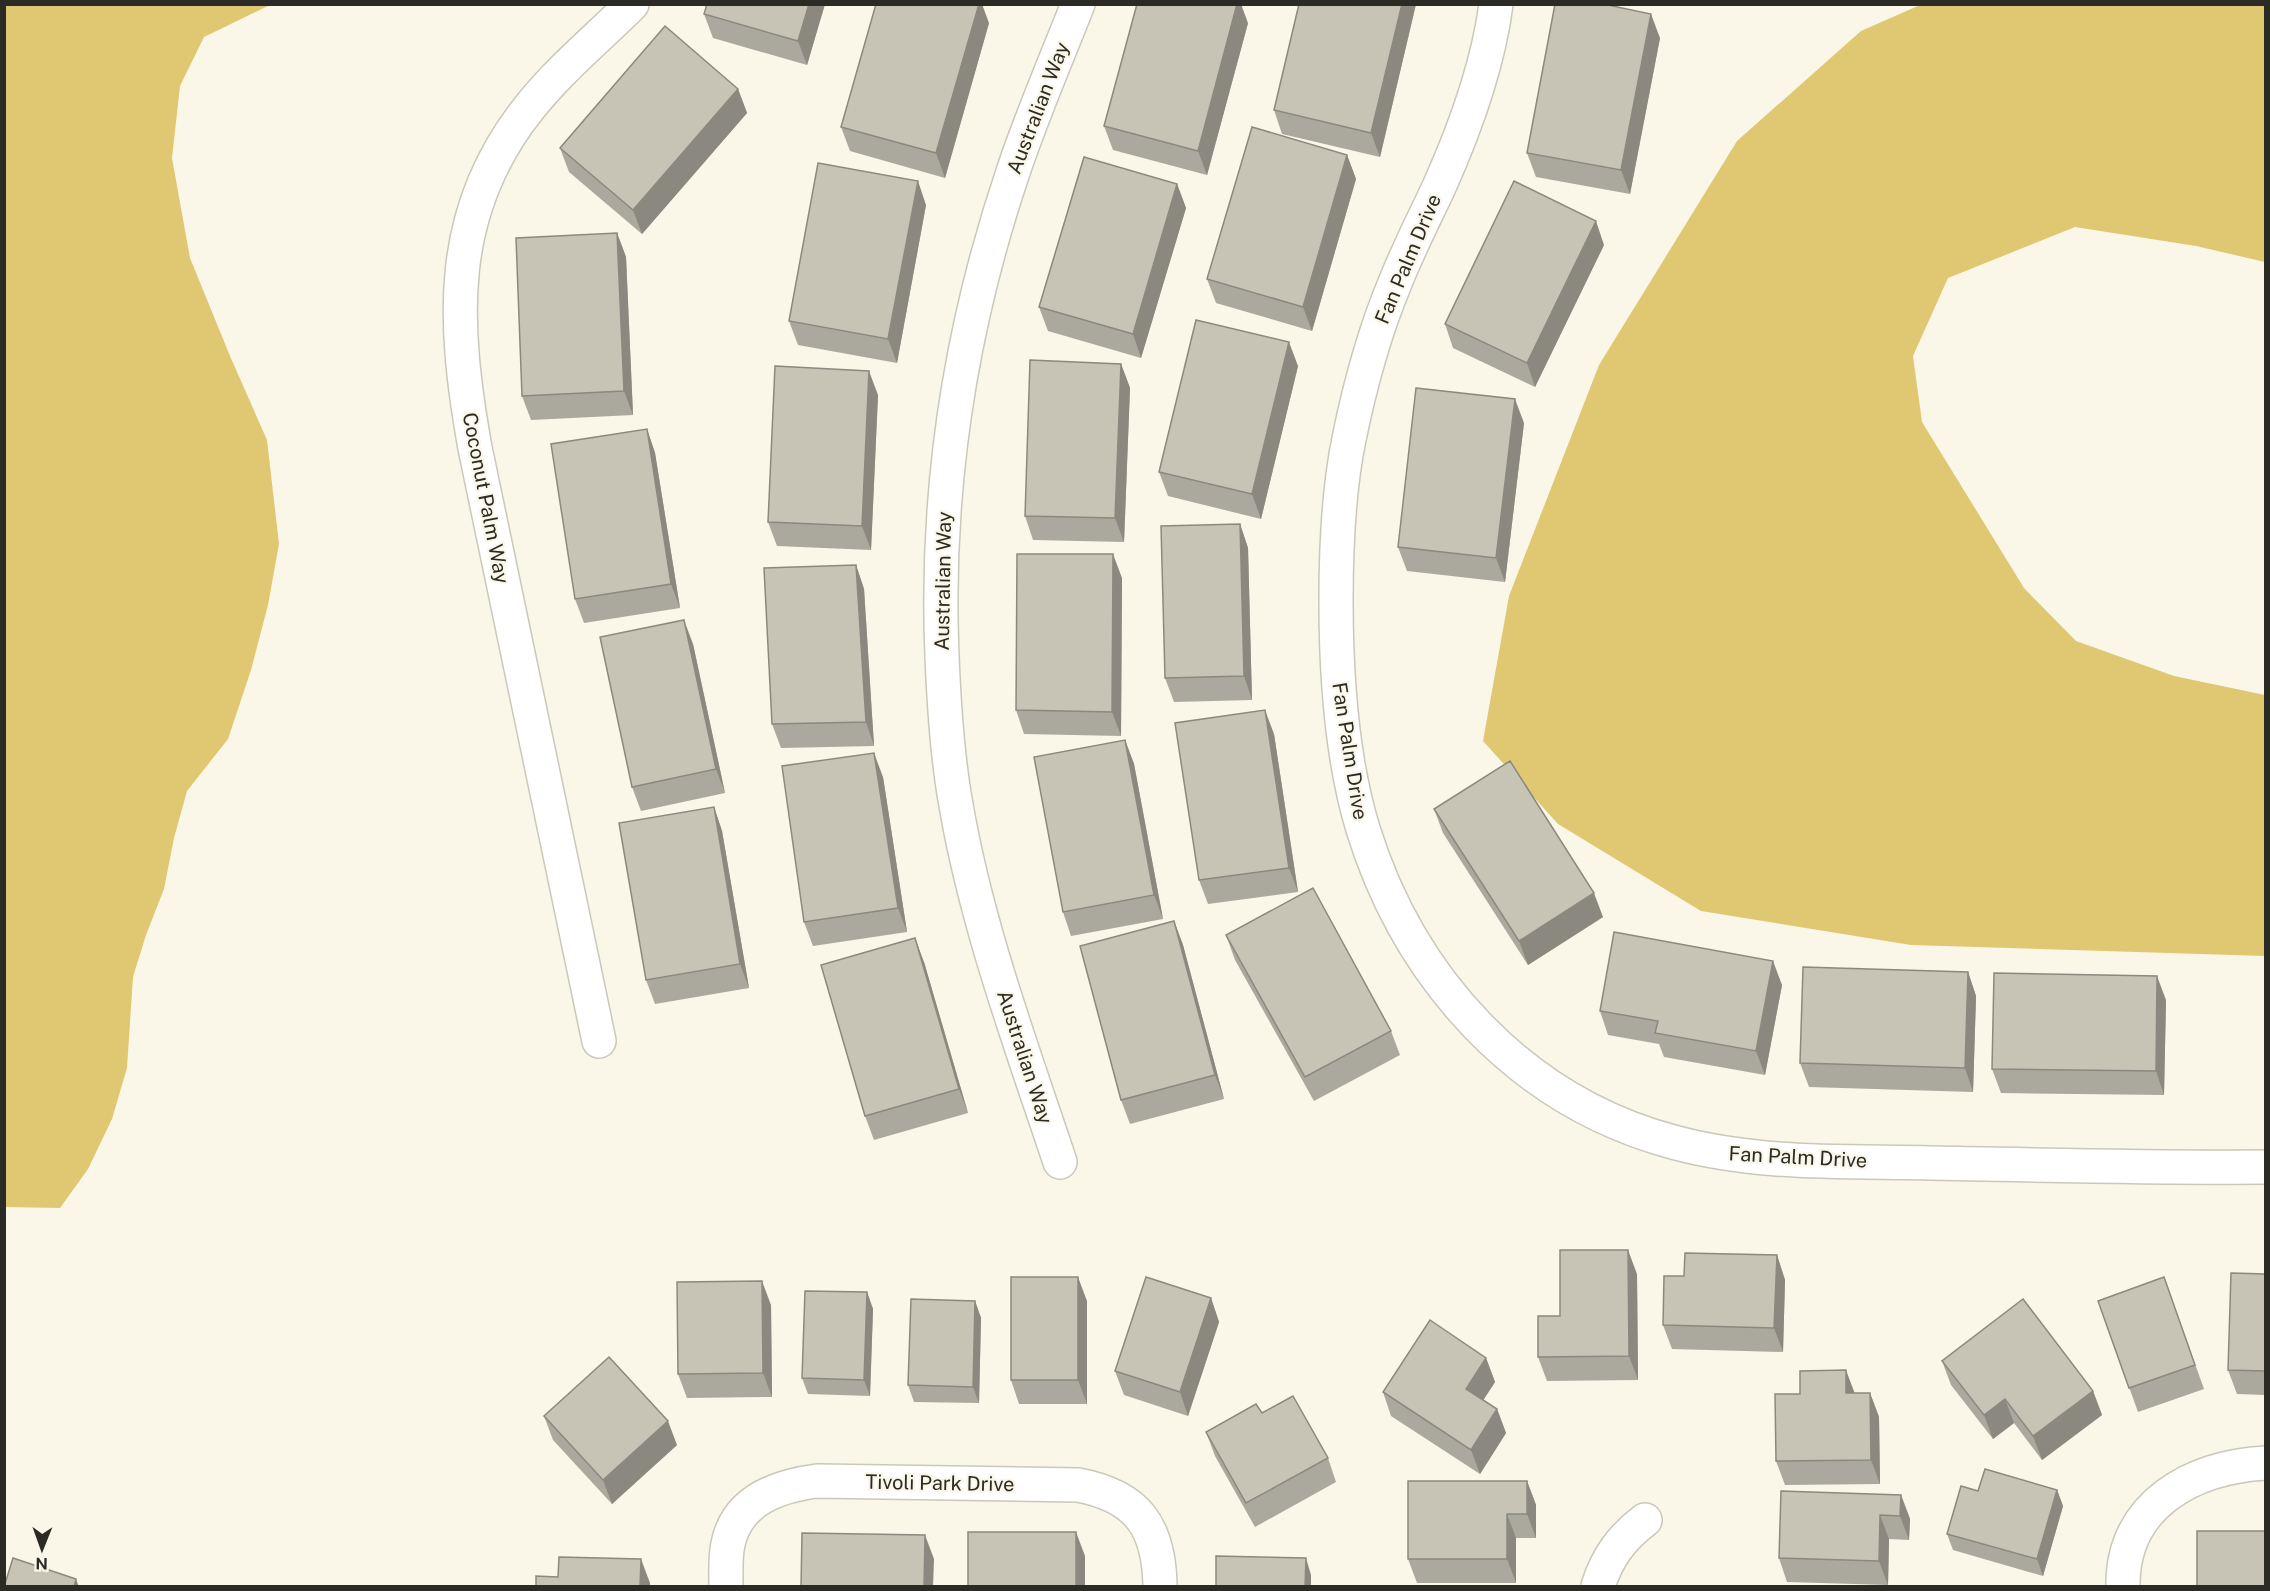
<svg xmlns="http://www.w3.org/2000/svg" width="2270" height="1591" viewBox="0 0 2270 1591" font-family="'Public Sans',sans-serif">
<rect width="100%" height="100%" fill="#faf6e8"/>
<g fill="#e0c872">
<polygon points="5,4 270,5 204,37 180,86 172,158 190,258 230,356 267,440 279,544 268,605 251,670 228,739 187,791 174,838 164,889 146,935 133,977 127,1068 112,1119 88,1169 60,1208 4,1207"/>
<polygon points="1920,5 2265,5 2265,262 2196,246 2075,227 1948,278 1913,356 1922,422 2024,588 2076,641 2174,676 2265,695 2265,956 1911,945 1701,911 1558,824 1483,741 1509,596 1599,365 1737,141 1861,31"/>
</g>
<g fill="none" stroke-linecap="round" stroke-linejoin="round">
<g stroke="#cbc8ba" stroke-width="36">
<g id="minor">
<path d="M1496,4C1488,67 1465,129 1439,187C1424,219 1408,250 1395,283C1374,333 1360,385 1349,439C1338,492 1336,547 1336,601C1336,676 1341,757 1363,829C1409,978 1520,1101 1673,1142C1757,1165 1844,1161 1930,1163C2042,1165 2154,1168 2266,1167"/>
<path d="M599,1041L475,448C453,324 445,213 529,108C559,70 597,39 632,4"/>
<path d="M1060,1162C1021,1045 977,927 956,805C947,756 944,706 942,656C935,490 960,329 1013,172C1032,115 1056,60 1078,4"/>
<path d="M726,1586C726,1573 725,1557 728,1544C737,1500 778,1486 817,1481L1078,1485C1137,1496 1159,1526 1160,1586"/>
<path d="M1598,1586C1607,1558 1621,1538 1645,1520"/>
<path d="M2123,1586C2122,1504 2193,1467 2266,1463"/>
</g>
</g>
<use href="#minor" stroke="#fff" stroke-width="33"/>
</g>
<g fill="#aba99d">
<polygon points="707,4 825,4 807,65 713,38 704,14"/>
<polygon points="1299,4 1416,4 1380,157 1282,134 1274,110"/>
<polygon points="989,23 945,178 850,151 841,127"/>
<polygon points="1248,23 1207,175 1113,150 1104,126"/>
<polygon points="1660,38 1630,194 1536,177 1527,153"/>
<polygon points="738,89 747,113 642,234 569,172 560,148"/>
<polygon points="1347,155 1356,179 1312,331 1216,303 1207,279"/>
<polygon points="1177,184 1186,208 1141,358 1048,331 1039,307"/>
<polygon points="926,205 897,363 798,345 789,321"/>
<polygon points="617,233 626,257 633,415 531,420 522,396"/>
<polygon points="1604,245 1535,387 1453,348 1445,324"/>
<polygon points="1121,364 1130,388 1124,542 1033,540 1025,516"/>
<polygon points="1298,366 1261,519 1168,496 1159,472"/>
<polygon points="878,395 871,550 777,546 768,522"/>
<polygon points="1524,423 1505,582 1407,571 1398,547"/>
<polygon points="647,429 655,453 680,608 584,623 575,599"/>
<polygon points="1240,524 1248,548 1252,700 1174,702 1165,678"/>
<polygon points="856,565 864,589 874,746 781,748 772,724"/>
<polygon points="1122,578 1121,736 1024,734 1016,710"/>
<polygon points="693,644 725,793 641,811 632,787"/>
<polygon points="1274,734 1298,892 1208,904 1199,880"/>
<polygon points="1125,740 1134,764 1163,919 1071,936 1063,912"/>
<polygon points="883,777 907,932 813,946 804,922"/>
<polygon points="714,807 722,831 749,988 655,1004 646,980"/>
<polygon points="1434,809 1603,917 1528,965 1443,833"/>
<polygon points="1174,921 1183,945 1224,1099 1130,1124 1121,1100"/>
<polygon points="1226,935 1391,1031 1400,1055 1314,1101 1235,960"/>
<polygon points="924,962 968,1113 874,1140 865,1116"/>
<polygon points="1968,972 1976,996 1973,1092 1809,1087 1800,1063"/>
<polygon points="1782,985 1765,1075 1664,1057 1659,1044 1608,1035 1600,1011"/>
<polygon points="2166,1000 2164,1095 2001,1093 1992,1069"/>
<polygon points="1777,1255 1785,1280 1783,1352 1672,1349 1663,1325 1684,1276"/>
<polygon points="1637,1274 1638,1380 1547,1381 1538,1357"/>
<polygon points="2265,1274 2265,1395 2237,1394 2228,1370"/>
<polygon points="2164,1277 2204,1389 2138,1412 2098,1301"/>
<polygon points="867,1292 873,1309 870,1396 808,1394 802,1378"/>
<polygon points="1211,1298 1219,1322 1188,1416 1124,1395 1115,1371"/>
<polygon points="975,1301 981,1318 979,1403 914,1402 908,1385"/>
<polygon points="1087,1301 1087,1404 1019,1404 1011,1380"/>
<polygon points="771,1305 772,1397 687,1398 678,1374"/>
<polygon points="1486,1358 1495,1382 1483,1400 1497,1409 1506,1433 1480,1474 1391,1416 1383,1392"/>
<polygon points="1942,1361 2093,1391 2102,1415 2042,1460 2014,1423 1993,1439 1951,1385"/>
<polygon points="1854,1393 1870,1393 1879,1417 1880,1484 1785,1485 1776,1461"/>
<polygon points="1262,1413 1328,1458 1336,1482 1255,1527 1215,1456 1206,1432"/>
<polygon points="544,1416 677,1445 612,1504 553,1440"/>
<polygon points="1527,1481 1536,1505 1536,1538 1516,1538 1516,1583 1417,1583 1408,1559"/>
<polygon points="2057,1490 2063,1506 2043,1576 1953,1550 1947,1534"/>
<polygon points="1901,1495 1910,1519 1909,1540 1889,1539 1888,1585 1787,1582 1779,1558"/>
</g>
<g fill="#8b897f">
<polygon points="809,4 825,4 807,65 798,41"/>
<polygon points="979,4 982,4 989,23 945,178 936,153"/>
<polygon points="1237,4 1241,4 1248,23 1207,175 1198,151"/>
<polygon points="1402,4 1416,4 1380,157 1371,133"/>
<polygon points="1651,14 1660,38 1630,194 1621,170"/>
<polygon points="738,89 747,113 642,234 633,210"/>
<polygon points="1347,155 1356,179 1312,331 1303,307"/>
<polygon points="918,181 926,205 897,363 888,339"/>
<polygon points="1177,184 1186,208 1141,358 1133,334"/>
<polygon points="1596,221 1604,245 1535,387 1527,363"/>
<polygon points="617,233 626,257 633,415 624,391"/>
<polygon points="1289,342 1298,366 1261,519 1252,494"/>
<polygon points="1121,364 1130,388 1124,542 1115,518"/>
<polygon points="869,371 878,395 871,550 862,526"/>
<polygon points="1515,399 1524,423 1505,582 1496,558"/>
<polygon points="647,429 655,453 680,608 671,584"/>
<polygon points="1240,524 1248,548 1252,700 1244,676"/>
<polygon points="1113,554 1122,578 1121,736 1112,712"/>
<polygon points="856,565 864,589 874,746 866,722"/>
<polygon points="684,620 693,644 725,793 716,769"/>
<polygon points="1265,710 1274,734 1298,892 1289,868"/>
<polygon points="1125,740 1134,764 1163,919 1154,895"/>
<polygon points="874,753 883,777 907,932 898,908"/>
<polygon points="714,807 722,831 749,988 740,964"/>
<polygon points="1594,893 1603,917 1528,965 1519,941"/>
<polygon points="1174,921 1183,945 1224,1099 1215,1075"/>
<polygon points="915,938 924,962 968,1113 959,1089"/>
<polygon points="1773,961 1782,985 1765,1075 1756,1051"/>
<polygon points="1968,972 1976,996 1973,1092 1965,1068"/>
<polygon points="2157,976 2166,1000 2164,1095 2156,1071"/>
<polygon points="1628,1250 1637,1274 1638,1380 1629,1356"/>
<polygon points="1777,1255 1785,1280 1783,1352 1774,1328"/>
<polygon points="1078,1277 1087,1301 1087,1404 1078,1380"/>
<polygon points="762,1281 771,1305 772,1397 763,1373"/>
<polygon points="867,1292 873,1309 870,1396 864,1380"/>
<polygon points="1211,1298 1219,1322 1188,1416 1180,1392"/>
<polygon points="975,1301 981,1318 979,1403 973,1387"/>
<polygon points="1486,1358 1495,1382 1475,1413 1466,1389"/>
<polygon points="1846,1370 1855,1394 1846,1393"/>
<polygon points="2093,1391 2102,1415 2042,1460 2033,1436"/>
<polygon points="1870,1393 1879,1417 1880,1484 1871,1460"/>
<polygon points="2005,1399 2014,1423 1993,1439 1984,1415"/>
<polygon points="1497,1409 1506,1433 1480,1474 1471,1450"/>
<polygon points="668,1421 677,1445 612,1504 603,1480"/>
<polygon points="1527,1481 1536,1505 1536,1538 1527,1514"/>
<polygon points="2057,1490 2063,1506 2043,1576 2037,1559"/>
<polygon points="1901,1495 1910,1519 1909,1540 1900,1516"/>
<polygon points="1507,1514 1516,1538 1516,1583 1507,1559"/>
<polygon points="1880,1515 1889,1539 1888,1585 1879,1561"/>
<polygon points="1076,1532 1085,1556 1085,1587 1076,1587"/>
<polygon points="925,1535 934,1559 933,1587 924,1587"/>
<polygon points="1306,1558 1311,1575 1311,1587 1305,1587"/>
<polygon points="641,1559 650,1583 650,1587 640,1587"/>
<polygon points="76,1579 79,1587 74,1587"/>
</g>
<g fill="#c7c4b6" stroke="#8b897f" stroke-width="1.5">
<polygon points="707,4 809,4 798,41 704,14"/>
<polygon points="876,4 979,4 936,153 841,127"/>
<polygon points="1137,4 1237,4 1198,151 1104,126"/>
<polygon points="1299,4 1402,4 1371,133 1274,110"/>
<polygon points="1555,4 1603,4 1651,14 1621,170 1527,153"/>
<polygon points="665,26 738,89 633,210 560,148"/>
<polygon points="1252,127 1347,155 1303,307 1207,279"/>
<polygon points="1084,157 1177,184 1133,334 1039,307"/>
<polygon points="818,163 918,181 888,339 789,321"/>
<polygon points="1514,181 1596,221 1527,363 1445,324"/>
<polygon points="617,233 624,391 522,396 516,238"/>
<polygon points="1196,320 1289,342 1252,494 1159,472"/>
<polygon points="1030,360 1121,364 1115,518 1025,516"/>
<polygon points="775,366 869,371 862,526 768,522"/>
<polygon points="1416,388 1515,399 1496,558 1398,547"/>
<polygon points="647,429 671,584 575,599 551,444"/>
<polygon points="1240,524 1244,676 1165,678 1161,526"/>
<polygon points="1017,554 1113,554 1112,712 1016,710"/>
<polygon points="856,565 866,722 772,724 764,568"/>
<polygon points="684,620 716,769 632,787 600,637"/>
<polygon points="1265,710 1289,868 1199,880 1175,723"/>
<polygon points="1125,740 1154,895 1063,912 1034,757"/>
<polygon points="874,753 898,908 804,922 782,766"/>
<polygon points="1510,761 1594,893 1519,941 1434,809"/>
<polygon points="714,807 740,964 646,980 619,823"/>
<polygon points="1313,888 1391,1031 1305,1077 1226,935"/>
<polygon points="1174,921 1215,1075 1121,1100 1080,946"/>
<polygon points="1614,932 1773,961 1756,1051 1655,1033 1658,1021 1600,1011"/>
<polygon points="915,938 959,1089 865,1116 821,965"/>
<polygon points="1803,967 1968,972 1965,1068 1800,1063"/>
<polygon points="1994,973 2157,976 2156,1071 1992,1069"/>
<polygon points="1560,1250 1628,1250 1629,1356 1538,1357 1538,1316 1560,1316"/>
<polygon points="1685,1253 1777,1255 1774,1328 1663,1325 1664,1276 1684,1276"/>
<polygon points="2231,1273 2265,1274 2265,1371 2228,1370"/>
<rect x="1011" y="1277" width="67" height="103"/>
<polygon points="1146,1277 1211,1298 1180,1392 1115,1371"/>
<polygon points="2164,1277 2195,1365 2129,1388 2098,1301"/>
<polygon points="762,1281 763,1373 678,1374 677,1282"/>
<polygon points="805,1291 867,1292 864,1380 802,1378"/>
<polygon points="911,1299 975,1301 973,1387 908,1385"/>
<polygon points="2023,1299 2093,1391 2033,1436 2005,1399 1984,1415 1942,1361"/>
<polygon points="1430,1320 1486,1358 1466,1389 1497,1409 1471,1450 1383,1392"/>
<polygon points="609,1357 668,1421 603,1480 544,1416"/>
<polygon points="1846,1370 1846,1393 1870,1393 1871,1460 1776,1461 1775,1394 1800,1394 1800,1371"/>
<polygon points="1293,1396 1328,1458 1246,1503 1206,1432 1256,1404 1262,1413"/>
<polygon points="1985,1469 2057,1490 2037,1559 1947,1534 1961,1486 1978,1491"/>
<polygon points="1408,1481 1527,1481 1527,1514 1507,1514 1507,1559 1408,1559"/>
<polygon points="1781,1491 1901,1495 1900,1516 1880,1515 1879,1561 1779,1558"/>
<rect x="2197" y="1531" width="68" height="56"/>
<rect x="968" y="1532" width="108" height="55"/>
<polygon points="802,1533 925,1535 924,1587 801,1587"/>
<polygon points="1216,1556 1306,1558 1305,1587 1216,1587"/>
<polygon points="559,1557 641,1559 640,1587 536,1587 536,1576 558,1577"/>
<polygon points="13,1558 76,1579 74,1587 4,1587"/>
</g>
<g text-anchor="middle" dominant-baseline="central" stroke-width="4.5" stroke-linejoin="round" paint-order="stroke">
<g font-size="20" fill="#2c2a25" stroke="#faf6e8">
<text transform="translate(1038 108) rotate(-69)">Australian Way</text>
<text transform="translate(1408 259) rotate(-67)">Fan Palm Drive</text>
<text transform="translate(486 498) rotate(79)">Coconut Palm Way</text>
<text transform="translate(943 581) rotate(-89)">Australian Way</text>
<text transform="translate(1350 751) rotate(81)">Fan Palm Drive</text>
<text transform="translate(1025 1057) rotate(72)">Australian Way</text>
<text transform="translate(1798 1157) rotate(3)">Fan Palm Drive</text>
<text transform="translate(940 1483) rotate(1)">Tivoli Park Drive</text>
</g>
</g>
<rect width="2270" height="1591" fill="none" stroke="#2c2a25" stroke-width="12"/>
<g transform="translate(42 1549) rotate(181)" stroke="#faf6e8" stroke-width="4.5" paint-order="stroke">
<path d="M0-4.5L10 22L0 15L-10 22Z" fill="#2c2a25"/>
<text y="-9" font-size="16" font-weight="bold" text-anchor="middle" fill="#2c2a25">N</text>
</g>
</svg>
